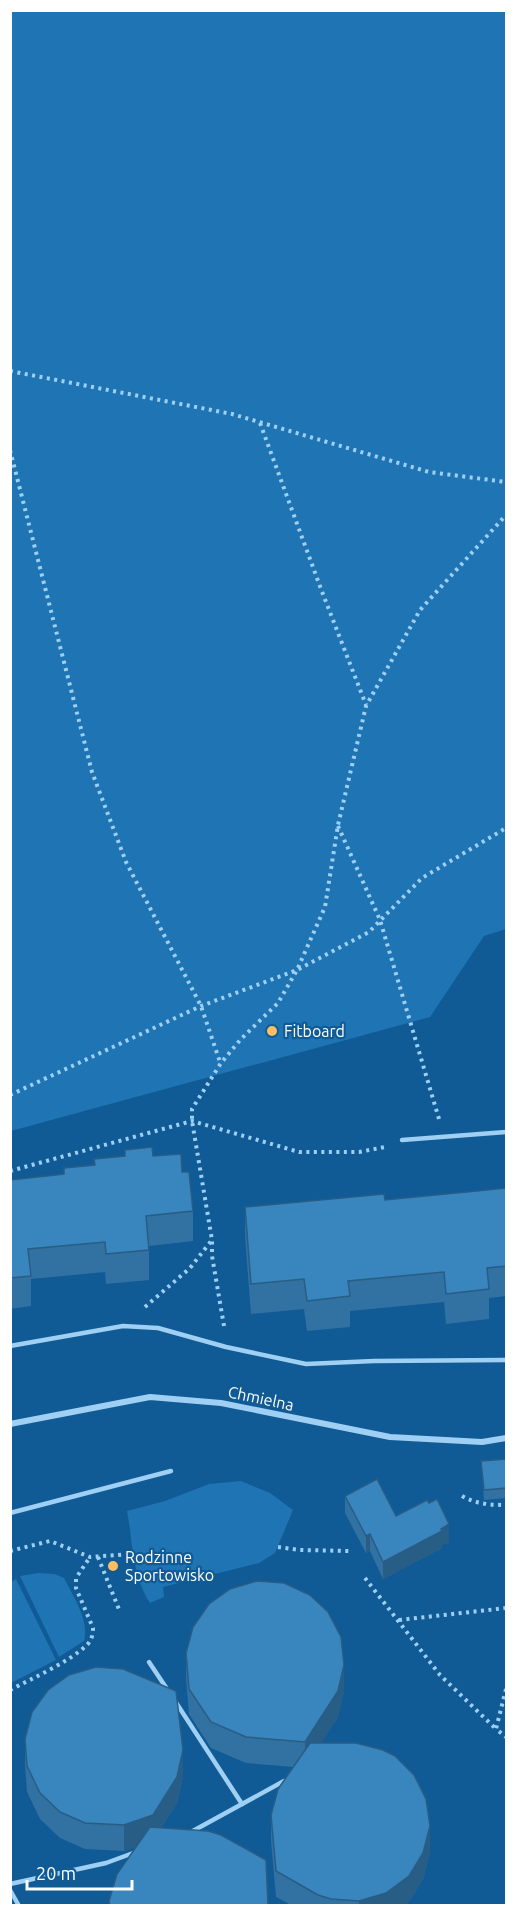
<svg xmlns="http://www.w3.org/2000/svg" width="517" height="1916" viewBox="0 0 517 1916" font-family="Ubuntu,sans-serif">
<rect width="100%" height="100%" fill="#105b95"/>
<g fill="#1f74b3">
<polygon points="11,10 506,11 506,929 484,936 430,1017 11,1131"/>
<path d="M241,1481L270,1493L293,1510L275,1553L259,1563L163,1587L164,1597L150,1603C132,1575 133,1543 127,1511L165,1501L209,1484Z"/>
<path d="M39,1573L55,1574L64,1578C73,1596 90,1621 84,1641L59,1657L20,1576Z"/>
<polygon points="16,1579 56,1660 11,1683 11,1582"/>
</g>
<g fill="none" stroke-linecap="round" stroke-linejoin="round">
<g stroke="#9fd0f4" stroke-width="4" stroke-dasharray="3 4.5" stroke-linecap="butt">
<polyline points="10,371 232,414 429,472 506,482"/>
<polyline points="260,423 321,589 366,705"/>
<polyline points="10,450 92,772 126,862 201,1006 220,1062"/>
<polyline points="338,826 380,920 439,1119"/>
<polyline points="10,1095 201,1006 297,970 369,932 422,878 506,828"/>
<polyline points="10,1171 192,1121 299,1152 359,1152 385,1147"/>
<polyline points="145,1307 190,1268 212,1240"/>
<polyline points="224,1326 212,1256 212,1240 192,1121 192,1109 221,1063 241,1039 278,1003 297,970 325,907 338,825 366,706 420,610 506,515"/>
<path d="M462,1496C476,1504 491,1505 506,1505"/>
<polyline points="278,1547 300,1550 351,1551"/>
<polyline points="10,1551 50,1541 90,1557 132,1554"/>
<polyline points="98,1557 120,1612"/>
<polyline points="365,1578 440,1675 496,1729"/>
<polyline points="399,1620 506,1608"/>
<polyline points="506,1689 496,1729 506,1737"/>
<path d="M10,1690C33,1678 69,1662 87,1645C92,1640 93,1634 93,1628L76,1588V1578L90,1557"/>
</g>
<g stroke="#9fd0f4" stroke-width="4.5">
<polyline points="402,1140 506,1132"/>
<polyline points="10,1346 123,1326 158,1328 226,1347 306,1364 374,1361 506,1360"/>
<polyline points="10,1513 171,1471"/>
<polyline points="149,1662 167,1689"/>
<polyline points="175,1701 242,1804"/>
<polyline points="191,1832 284,1781"/>
<polyline points="10,1884 106,1863 136,1852"/>
<polyline points="10,1890 19,1906"/>
</g>
<polyline stroke="#9fd0f4" stroke-width="6" points="10,1424 150,1397 221,1403 390,1437 482,1442 506,1438"/>
</g>
<g fill="#3172a3">
<polygon points="125,1150 153,1156 182,1172 193,1211 193,1241 149,1246 149,1280 106,1284 105,1272 31,1279 31,1306 10,1309 10,1180 64,1174 94,1165 94,1159 125,1156"/>
<polygon points="507,1188 507,1296 489,1298 489,1319 446,1324 444,1302 350,1311 350,1327 307,1331 304,1309 251,1314 245,1237 245,1207 385,1200"/>
<polygon points="507,1459 507,1498 484,1500 481,1461"/>
<polygon points="345,1496 396,1516 449,1542 442,1545 442,1548 383,1579 370,1551 366,1553 345,1513"/>
<polygon points="186,1653 344,1691 338,1717 321,1743 430,1852 423,1879 409,1902 404,1905 291,1905 276,1897 271,1841 271,1815 293,1767 246,1763 211,1748 189,1714 186,1679"/>
<polygon points="25,1739 183,1776 177,1803 161,1828 268,1905 109,1905 109,1901 135,1847 124,1851 85,1849 60,1838 40,1819 27,1792 25,1765"/>
</g>
<g fill="#285d85">
<polygon points="449,1524 449,1542 442,1545 442,1548 383,1579 383,1562"/>
<polygon points="370,1534 370,1551 366,1553 366,1536"/>
<polygon points="344,1665 344,1691 338,1717 305,1768 305,1742"/>
<polygon points="183,1750 183,1776 177,1803 153,1841 124,1851 124,1825"/>
<polygon points="430,1826 430,1852 423,1879 409,1902 404,1905 359,1905 359,1901"/>
</g>
<g fill="#3985be" stroke="#285d85" stroke-width="1.5">
<polygon points="152,1147 153,1156 181,1154 182,1172 189,1172 193,1211 146,1216 149,1250 106,1254 105,1242 28,1249 31,1276 10,1278 10,1180 64,1174 64,1168 95,1165 94,1159 125,1156 125,1150"/>
<polygon points="507,1188 507,1266 487,1268 489,1289 446,1294 444,1272 348,1281 350,1296 307,1301 304,1279 251,1284 245,1207 384,1194 385,1200"/>
<polygon points="507,1459 507,1488 484,1490 481,1461"/>
<polygon points="377,1479 396,1516 427,1500 429,1503 437,1499 449,1524 441,1529 442,1531 383,1562 370,1534 366,1536 345,1496"/>
<polygon points="257,1581 284,1583 310,1595 328,1612 341,1637 344,1665 338,1691 305,1742 246,1737 211,1722 189,1689 186,1653 193,1627 209,1604 230,1589"/>
<polygon points="96,1667 123,1669 176,1691 183,1750 177,1777 153,1815 124,1825 85,1823 60,1812 40,1793 27,1766 25,1739 32,1712 48,1690 69,1675"/>
<polygon points="310,1743 356,1743 383,1750 395,1756 414,1775 426,1799 430,1826 423,1853 409,1876 386,1893 359,1901 331,1899 318,1895 276,1871 271,1815 278,1789"/>
<polygon points="150,1827 208,1831 221,1835 266,1860 268,1905 110,1905 109,1901 117,1874"/>
</g>
<g fill="#ffbe62" stroke="#105b95" stroke-width="2">
<circle cx="272" cy="1031" r="6"/>
<circle cx="113" cy="1566" r="6"/>
</g>
<g text-anchor="middle" dominant-baseline="central" stroke-width="4.5" stroke-linejoin="round" paint-order="stroke">
<g font-size="16" fill="#fff" stroke="#105b95" text-anchor="start">
<text x="284" y="1031">Fitboard</text>
<text x="125" y="1557">Rodzinne<tspan x="125" dy="18">Sportowisko</tspan></text>
</g>
<g font-size="16" fill="#fff" stroke="#105b95">
<text transform="translate(261 1398) rotate(12)">Chmielna</text>
</g>
</g>
<rect width="517" height="1916" fill="none" stroke="#ffffff" stroke-width="24"/>
<path d="M27 1880v9h105v-9" fill="none" stroke="#ffffff" stroke-width="3"/>
<text x="36" y="1880" font-size="18" fill="#ffffff" stroke="#105b95" stroke-width="4.5" paint-order="stroke">20 m</text>
</svg>
